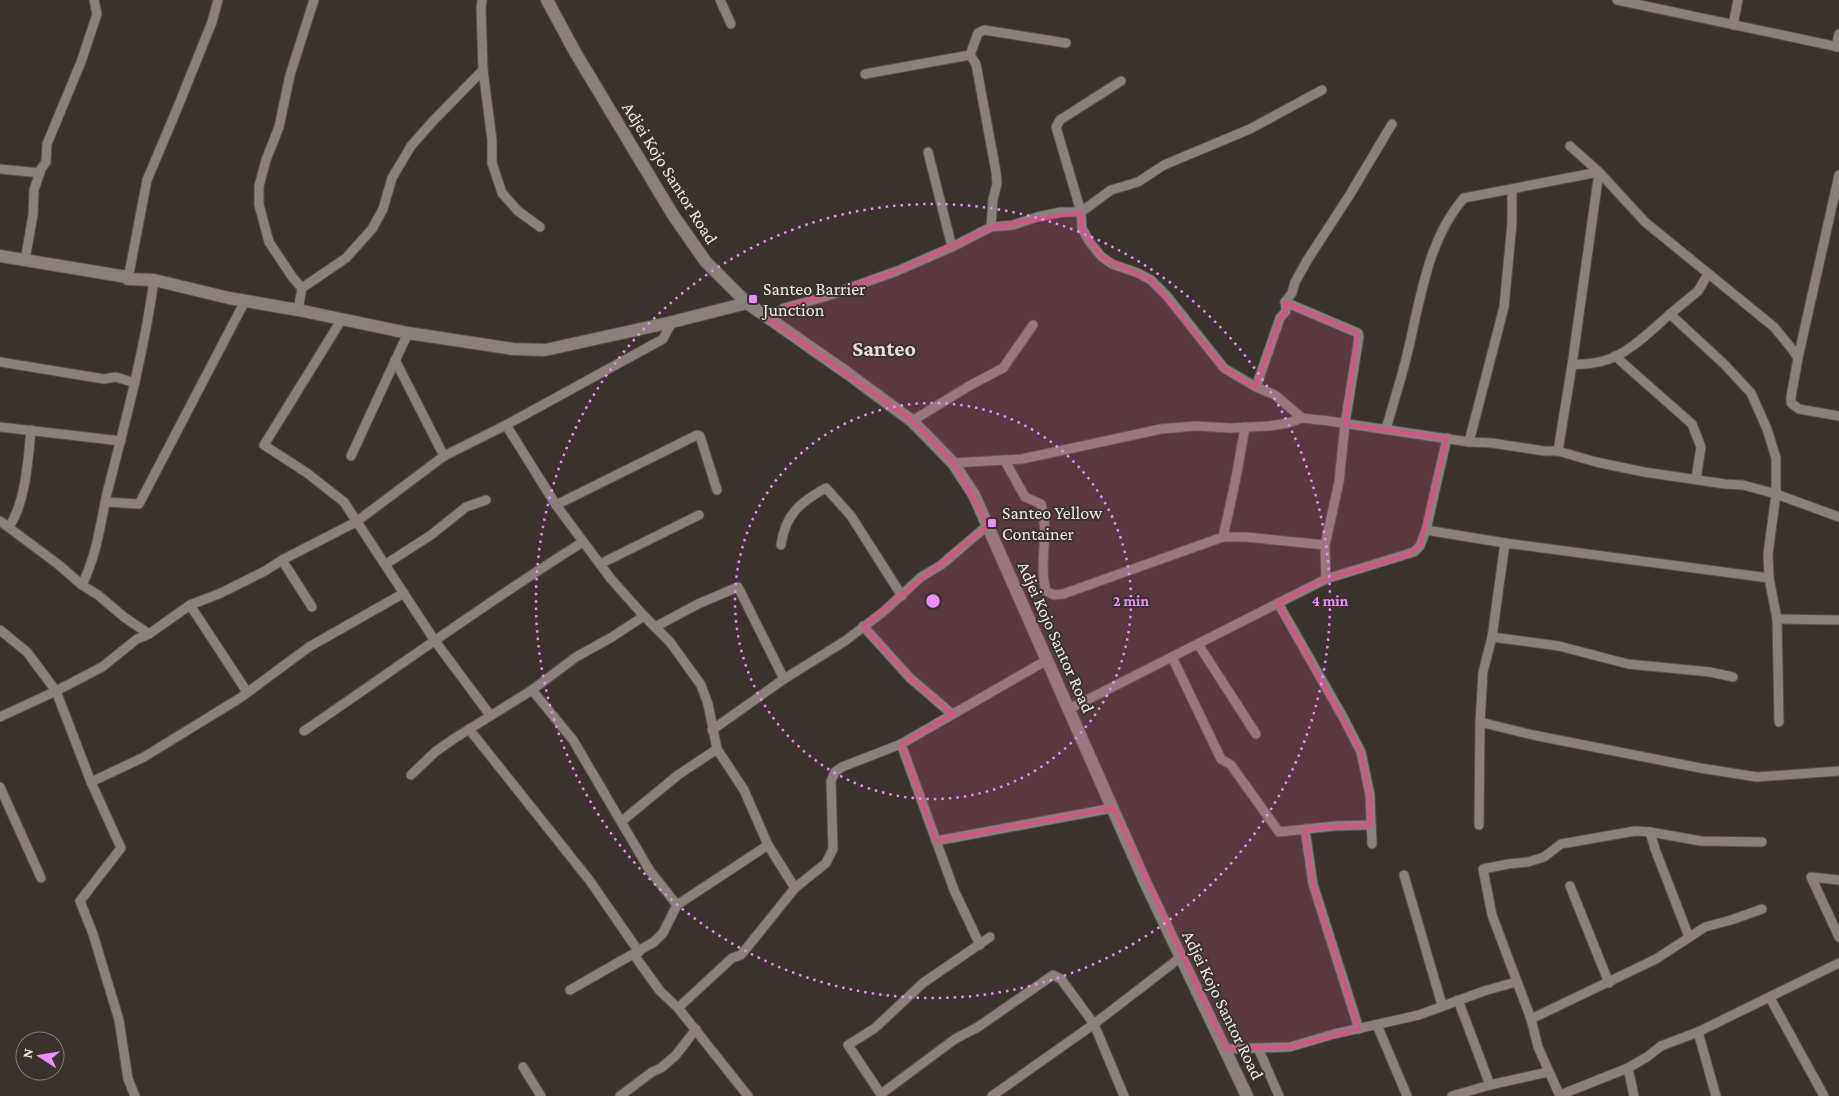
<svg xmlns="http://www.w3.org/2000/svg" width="1839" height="1096" viewBox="0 0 1839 1096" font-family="'Crimson Pro',serif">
<rect width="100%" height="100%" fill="#3b312d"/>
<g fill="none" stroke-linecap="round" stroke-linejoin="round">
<g stroke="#574f4b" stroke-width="11">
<g id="street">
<polyline points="482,0 481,8 483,70 492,140 492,163 502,193 518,211 540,227"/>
<polyline points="720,0 731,24"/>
<polyline points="1617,0 1839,47"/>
<polyline points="1733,25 1738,0"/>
<polyline points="1836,47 1839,34"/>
<polyline points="970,55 978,33 984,30 1066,43"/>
<polyline points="865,74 970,55 976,64 996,172 997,184 993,199 991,227"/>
<polyline points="1121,81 1060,120 1056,127 1081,212 1082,228 1089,241 1101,256 1112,264 1138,273 1151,280 1167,296 1224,368 1256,387 1275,395 1302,418"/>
<polyline points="1570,146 1599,172 1645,222 1774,327 1792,349 1798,358"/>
<polyline points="928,152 952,247"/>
<polyline points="0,169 40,173"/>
<polyline points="1839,175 1798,358 1791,397 1791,403 1799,409 1839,416"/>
<polyline points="25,260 33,215 34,190 41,169 46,162 47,144 81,62 97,14 94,0"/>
<polyline points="128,279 147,180 177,109 212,22 218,0"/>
<polyline points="302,288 346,258 372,229 383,209 392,178 411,146 433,121 483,70"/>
<polyline points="1285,302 1292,293 1295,282 1308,259 1349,196 1392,124"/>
<polyline points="298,310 302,288 293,278 269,242 259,205 259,186 266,160 279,127 290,75 314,0"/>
<polyline points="1670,314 1698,291 1708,274"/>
<polyline points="342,319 264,445 307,473 344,502 435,641 490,715"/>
<polyline points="770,320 784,308 824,297 897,271 952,247 991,227 1013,225 1037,217 1061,212 1081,212 1111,190 1138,182 1164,165 1250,129 1322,90"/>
<polyline points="1615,356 1692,424 1701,447 1696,479"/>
<polyline points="395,360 444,456"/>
<polyline points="0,362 104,379 116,377 135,383"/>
<path d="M1572,365C1582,364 1594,364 1603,361C1626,356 1653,329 1670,314L1724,364L1751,393L1767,429L1776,458V494L1768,554L1769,578L1777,619L1779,722"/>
<polyline points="1256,387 1280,318 1286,311 1285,302 1358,333 1359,337 1345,424 1339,482 1325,545"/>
<polyline points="912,421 969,386 1003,368 1033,325"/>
<polyline points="506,425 556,505 611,579 644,616 670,642 701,685 708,704 717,749 744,790 768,845 795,888"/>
<polyline points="0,427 121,441"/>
<path d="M1386,429C1393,404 1401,380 1407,355C1420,302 1427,240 1464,198L1599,172L1572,365L1558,451"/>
<polyline points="1469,442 1504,307 1512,223 1512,189"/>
<polyline points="351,456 408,333"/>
<path d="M1005,461L1025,497L1041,504C1050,532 1038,563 1046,591L1054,595L1063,594L1223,537H1246L1325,545L1326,579"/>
<polyline points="953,463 1022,459 1161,429 1195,426 1231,428 1269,426 1288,423 1302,418 1329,421 1469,442 1492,443 1544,451 1558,451 1596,462 1644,472 1725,484 1743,485 1776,494 1839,517"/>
<polyline points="106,502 139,504 245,301"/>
<polyline points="556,505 697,435 700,436 717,490"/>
<polyline points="0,521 59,565 82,585 98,595 124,617 149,634"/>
<path d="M9,527C26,501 28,460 31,430"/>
<polyline points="1426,530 1505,543 1769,578"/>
<polyline points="1223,537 1236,478 1245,427"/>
<path d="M781,545C785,515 800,502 826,488L851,516L902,596"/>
<polyline points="282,560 312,607"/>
<polyline points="386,564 431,535 466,507 486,500"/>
<polyline points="600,564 699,515"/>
<path d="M82,585C97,554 100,526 107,493C125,423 144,353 154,280"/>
<polyline points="1278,603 1343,717 1361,752 1370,795 1372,844"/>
<polyline points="190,605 247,692"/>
<polyline points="1777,619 1839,620"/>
<polyline points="863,626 910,678 952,714"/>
<polyline points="655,627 698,604 738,587 784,679"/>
<polyline points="0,630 27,652 56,691 91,782 121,848 80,901 93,934 119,1020 128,1079 135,1096"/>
<polyline points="1492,637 1559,646 1628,664 1710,672 1733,677"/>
<polyline points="1198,644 1256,734"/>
<polyline points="1172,657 1221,759 1231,765 1279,832 1335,826 1371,825"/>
<polyline points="532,690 573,740 650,871 677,905 768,845"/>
<polyline points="1069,709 1326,579 1414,552 1420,546 1426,530 1447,438"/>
<polyline points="0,717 56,691 102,667 137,639 149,634 190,605 221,593 265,571 282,560 356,522 444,456 506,425 663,339 672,322"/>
<polyline points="1480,722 1533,735 1700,768 1757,777 1839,771"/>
<polyline points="469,729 590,881 639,952"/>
<polyline points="712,730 784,679 845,641 883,612 921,577 941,565 988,525"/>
<path d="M304,731C397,668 488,601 583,542"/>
<polyline points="901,744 954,890 980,945"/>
<polyline points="411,775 435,752 455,738 532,690 576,657 612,637 644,616"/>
<polyline points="91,782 144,757 240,698 309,647 404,593"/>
<polyline points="0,787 41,878"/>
<polyline points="622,821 678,775 717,749"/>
<polyline points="1479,825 1480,722 1483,672 1492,637 1505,543"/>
<polyline points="1305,829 1313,884 1359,1029"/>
<polyline points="1650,832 1655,849 1689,937"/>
<polyline points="936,841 1113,808"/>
<polyline points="1404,875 1442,1005"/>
<polyline points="1839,880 1811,877 1839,937"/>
<polyline points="1570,886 1609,983"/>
<polyline points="634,955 660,991 678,1008"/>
<polyline points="570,990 654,942 663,933 677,905"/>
<polyline points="1770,998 1824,1096"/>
<polyline points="1458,1000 1490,1085"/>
<polyline points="1531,1019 1656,959 1705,927 1731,920 1762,909"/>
<polyline points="1377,1025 1407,1096"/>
<polyline points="1698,1032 1716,1096"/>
<polyline points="1258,1048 1279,1096"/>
<polyline points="1226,1049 1290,1047 1334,1034 1419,1015 1484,991 1516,982"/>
<polyline points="523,1067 541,1096"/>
<polyline points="881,1094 955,1039 978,1027 1053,975 1061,979 1094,1024 1124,1096"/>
<polyline points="1560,1095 1628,1068"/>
<polyline points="620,1096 652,1072 661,1068 676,1055 696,1029"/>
<polyline points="748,1096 678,1008 732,958 741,955 795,888 826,863 833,849 831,781 835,772 842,767 901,744 1047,660"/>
<polyline points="882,1096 848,1045 875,1028 923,983 990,937"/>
<polyline points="992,1096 1094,1024 1181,957"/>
<polyline points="1452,1096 1490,1085 1548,1072"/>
<polyline points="1560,1096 1538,1047 1531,1019 1492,915 1483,869 1508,864 1528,862 1544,857 1561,844 1635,831 1650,832 1701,841 1762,842"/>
<polyline points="1634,1096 1628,1068 1647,1057 1661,1046 1698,1032 1839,963"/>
</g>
</g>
<g stroke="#574f4b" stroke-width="14">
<g id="secondary">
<polyline points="547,0 575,52 673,215 706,262 747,303 847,373 912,421 953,463 974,495 1145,882 1247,1096"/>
<polyline points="0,256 127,277 128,279 154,280 229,298 298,310 408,333 513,349 545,350 672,322 747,303"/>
</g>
</g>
<use href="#street" stroke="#8c807c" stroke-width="9"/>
<use href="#secondary" stroke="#8c807c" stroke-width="12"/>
</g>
<path fill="#d05785" fill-opacity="0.2" stroke="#d05785" stroke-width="4" stroke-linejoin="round" d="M1081,212L1082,228L1101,256L1151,280L1224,368L1255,387L1280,318L1286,311L1285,302L1358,333L1345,424L1447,438L1420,546L1408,555L1326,579L1278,603L1361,752L1370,795L1371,825L1305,829L1313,884L1359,1029L1290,1047L1226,1049L1113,808L936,841L901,744L952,714L910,678L863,626L988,525L953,463L912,421L770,320L784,308L897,271L991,227Z"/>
<g fill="none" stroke="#ea8dfd" stroke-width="2.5" stroke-dasharray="2.5 5">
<circle cx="933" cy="601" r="198"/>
<circle cx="933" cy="601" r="397"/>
</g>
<g fill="#ea8dfd" stroke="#3b312d" stroke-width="2">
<rect x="748" y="294" width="10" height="10" rx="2.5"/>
<rect x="987" y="518" width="10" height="10" rx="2.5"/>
</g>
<g text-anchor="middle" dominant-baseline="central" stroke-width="4" stroke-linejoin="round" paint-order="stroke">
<g font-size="18" fill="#efe9e6" stroke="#3b312d">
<text transform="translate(670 173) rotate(58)">Adjei Kojo Santor Road</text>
<text transform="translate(1056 637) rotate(66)">Adjei Kojo Santor Road</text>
<text transform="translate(1223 1005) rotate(64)">Adjei Kojo Santor Road</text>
</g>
<g font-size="18" fill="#efe9e6" stroke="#3b312d" text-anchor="start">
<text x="763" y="289">Santeo Barrier<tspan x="763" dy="21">Junction</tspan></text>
<text x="1002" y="513">Santeo Yellow<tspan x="1002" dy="21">Container</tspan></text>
</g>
<g font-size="22" font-weight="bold" fill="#e9dcd7" stroke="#3b312d">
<text x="884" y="348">Santeo</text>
</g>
</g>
<circle cx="933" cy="601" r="8" fill="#ea8dfd" stroke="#3b312d" stroke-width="2.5"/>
<g font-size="15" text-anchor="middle" font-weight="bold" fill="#ea8dfd" stroke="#3b312d" stroke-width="4" stroke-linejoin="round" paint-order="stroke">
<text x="1131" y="606">2 min</text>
<text x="1330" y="606">4 min</text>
</g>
<g transform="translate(40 1056) rotate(282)"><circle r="24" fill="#3b312d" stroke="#837b77"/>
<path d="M0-4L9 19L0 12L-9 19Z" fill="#ea8dfd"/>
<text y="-8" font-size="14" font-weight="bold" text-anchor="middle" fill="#efe9e6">N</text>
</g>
</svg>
